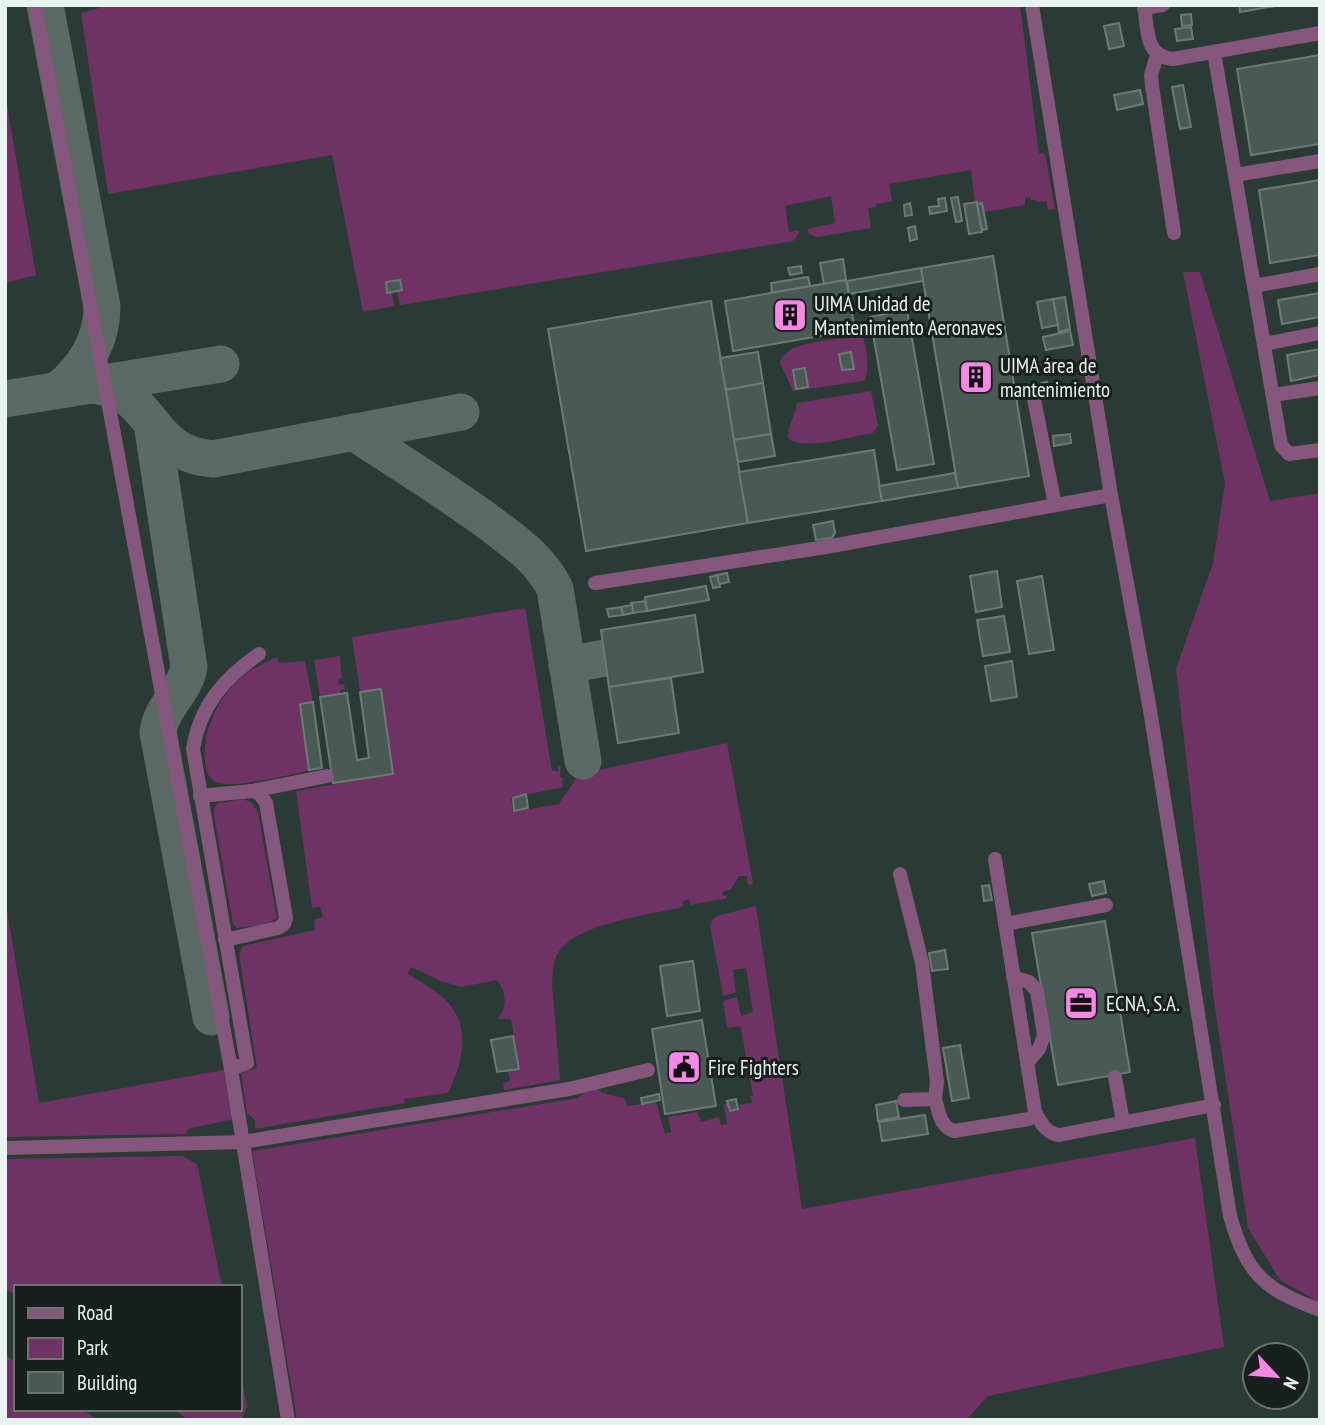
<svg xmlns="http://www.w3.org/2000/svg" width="1325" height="1425" viewBox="0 0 1325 1425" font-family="'PT Sans Narrow',sans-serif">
<rect width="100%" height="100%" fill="#2a3a34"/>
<g fill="#6e3364">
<polygon points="110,5 1020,5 1039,154 1045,153 1055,209 1048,210 1046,201 1037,202 1036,200 1031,200 1030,197 1025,198 1025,205 984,212 982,204 977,204 975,202 971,170 889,184 892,201 876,204 876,207 868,208 871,228 817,237 809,234 807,229 835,223 831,196 785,206 789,232 799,230 799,233 793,241 400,305 397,291 402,290 400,280 386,282 387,293 392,292 394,306 363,312 332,155 108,194 81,13"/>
<polygon points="5,93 36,275 5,283"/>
<polygon points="1183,272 1200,272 1270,501 1320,493 1320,1303 1280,1280 1248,1228 1214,1001 1176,669 1213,563 1225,483"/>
<path d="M858,337L863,338C867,350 870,370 864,381L793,391L780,363C784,340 838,340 858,337Z"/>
<path d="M871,391L878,426L873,433C853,436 803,452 788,438C788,424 795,417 797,403Z"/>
<path d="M525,608L552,771H558V766L561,765L560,777H562L563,787L511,798L513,812L559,804L579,774L727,743L753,884L748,885L746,876H739L731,889L722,892L723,896L727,895V898L691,905L689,899L683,901V907C649,915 577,923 558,953C552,962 553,974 552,984L560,1080L504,1090L503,1083L510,1081L508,1070L519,1068L511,1019H498C508,1008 506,991 497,980L461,987L441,981L411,967L408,974C418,980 430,987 440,995C473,1022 464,1060 448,1093L404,1099L405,1103L255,1129V1120L247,1113L241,1073L257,1068L239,954L243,946L315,930L314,920L323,917L320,907L312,908L296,791L393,774L381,689L360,692L352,637Z"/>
<polygon points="340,656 342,678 338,680 339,685 344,684 345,689 340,690 340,694 320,697 314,660"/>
<path d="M277,657L279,663L305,661L313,702L300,705L309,770C292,775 234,788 218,783C208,779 206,771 205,761C202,727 221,692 248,672C257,666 268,662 277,657Z"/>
<polygon points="244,799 252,803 258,813 277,918 266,924 237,928 233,924 213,810 218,803"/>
<polygon points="5,898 39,1103 224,1070 233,1119 188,1129 186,1134 5,1137"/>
<polygon points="756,906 802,1209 1195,1138 1224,1347 988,1396 966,1420 297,1420 252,1151 578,1098 586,1090 596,1087 602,1093 624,1098 628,1106 656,1102 665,1134 671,1132 668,1117 697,1112 701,1122 719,1117 721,1125 727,1124 724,1104 727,1103 729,1112 739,1109 739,1105 752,1103 750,1096 753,1096 741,1028 740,1026 729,1028 727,1026 723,1001 737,997 741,1016 753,1012 746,968 733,970 736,992 723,996 710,926 711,921 717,916"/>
<polygon points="182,1156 197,1164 222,1287 16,1287 16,1296 5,1288 5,1159"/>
<polygon points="5,1355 16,1362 16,1409 82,1409 97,1420 5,1420"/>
<polygon points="240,1370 247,1406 241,1420 188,1420 174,1409 240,1409"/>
</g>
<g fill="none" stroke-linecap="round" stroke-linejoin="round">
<g stroke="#5b6a64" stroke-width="37">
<path d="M45,5L102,306C102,341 84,369 58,390"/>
<path d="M90,385C158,390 143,453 213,459L461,412"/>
<polyline points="5,399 221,364"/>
<path d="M152,423L189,667C185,691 161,707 158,732L211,1017"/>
<path d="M353,432C397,460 441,488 483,518C510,539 540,557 555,589L583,761"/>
<polyline points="567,665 605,658"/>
</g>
</g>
<g fill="#495a54" stroke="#697b74" stroke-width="2">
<polygon points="1239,5 1281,5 1240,12"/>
<polygon points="1191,14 1192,25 1182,26 1181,15"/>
<polygon points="1119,23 1124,46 1109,49 1104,26"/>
<polygon points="1191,27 1193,39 1177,41 1175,29"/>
<polygon points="1320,55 1320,144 1251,155 1237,69"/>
<polygon points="1183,85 1191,127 1180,129 1172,87"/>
<polygon points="1140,90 1143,104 1117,110 1114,95"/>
<polygon points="1320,180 1320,255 1270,263 1259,190"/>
<polygon points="958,197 962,221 956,222 951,198"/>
<polygon points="945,198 947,211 930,214 929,207 939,206 938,199"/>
<polygon points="977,202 982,232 969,234 964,204"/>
<polygon points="910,203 912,215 905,216 904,205"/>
<polygon points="982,203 987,229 982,230 977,204"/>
<polygon points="915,226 917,239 910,241 908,228"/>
<polygon points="993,256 1029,476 958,488 921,268"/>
<polygon points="843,259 846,280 824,284 820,263"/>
<polygon points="801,266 802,273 790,275 788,268"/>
<polygon points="921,268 923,281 849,294 847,281"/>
<polygon points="808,277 810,286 772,293 771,283"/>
<polygon points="400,280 402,290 387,293 386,282"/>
<polygon points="846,280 855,330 733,351 725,301"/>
<polygon points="1320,293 1320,317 1282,324 1278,300"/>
<polygon points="1065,297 1070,329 1059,332 1053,299"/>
<polygon points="905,299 907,310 887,314 885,303"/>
<polygon points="1053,299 1058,325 1042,328 1037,302"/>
<polygon points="711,301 748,523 586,551 548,329"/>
<polygon points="907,310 934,464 897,470 870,317"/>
<polygon points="1070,331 1073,345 1046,350 1043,337"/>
<polygon points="1320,349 1320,375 1291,381 1287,355"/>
<polygon points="758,352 763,383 726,390 720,358"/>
<polygon points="851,352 854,369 842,370 839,354"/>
<polygon points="805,368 808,387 796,389 793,370"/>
<polygon points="1047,382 1050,394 1044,395 1041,383"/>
<polygon points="763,383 771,434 734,440 726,390"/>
<polygon points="771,434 775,456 738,462 734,440"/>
<polygon points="1070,434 1071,443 1054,446 1053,436"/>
<polygon points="874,450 882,501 748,523 739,472"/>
<polygon points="955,473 958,488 882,501 879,486"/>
<polygon points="833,521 835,533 832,538 816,540 813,525"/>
<polygon points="997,571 1002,607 976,612 970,576"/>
<polygon points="727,573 729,582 719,584 717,575"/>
<polygon points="717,575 720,587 713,588 710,577"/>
<polygon points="1042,576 1054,650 1029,654 1017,581"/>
<polygon points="706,586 709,600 647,611 645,597"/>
<polygon points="645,601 647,611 633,613 631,603"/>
<polygon points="632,605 633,613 623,615 621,607"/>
<polygon points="621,607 623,615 609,617 607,609"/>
<polygon points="695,615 703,672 609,687 601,630"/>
<polygon points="1004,616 1010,652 983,656 977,620"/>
<polygon points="1012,661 1017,697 991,701 985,666"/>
<polygon points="671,678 679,733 618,743 609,687"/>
<polygon points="381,689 393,774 333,783 320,697 347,693 357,760 369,758 360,692"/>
<polygon points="313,702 322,768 309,770 300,704"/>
<polygon points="526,794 528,808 514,811 513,798"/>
<polygon points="1104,881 1106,893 1092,896 1089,884"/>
<polygon points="989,885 992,900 984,901 982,886"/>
<polygon points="1105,921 1130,1072 1058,1085 1032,933"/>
<polygon points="945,950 948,969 932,971 929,953"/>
<polygon points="693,961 700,1011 667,1016 660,966"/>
<polygon points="702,1020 716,1106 665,1114 652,1029"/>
<polygon points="513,1036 519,1069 497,1072 491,1040"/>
<polygon points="960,1045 969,1098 952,1101 943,1048"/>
<polygon points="659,1094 660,1100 642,1104 641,1098"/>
<polygon points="736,1099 738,1109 730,1111 727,1101"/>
<polygon points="896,1101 899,1117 878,1121 876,1105"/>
<polygon points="925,1115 928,1134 882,1141 879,1122"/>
</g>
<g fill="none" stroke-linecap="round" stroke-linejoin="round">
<g stroke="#86577c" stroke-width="14">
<polyline points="35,5 231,1069 288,1420"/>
<path d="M1032,5L1111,495L1150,710L1230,1216C1247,1274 1263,1289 1320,1310"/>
<path d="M1144,5C1148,29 1144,56 1173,59L1320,33"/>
<polyline points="1144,8 1163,5"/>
<polyline points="1214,52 1281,445 1289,454 1320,450"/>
<polyline points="1157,55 1151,75 1152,86 1174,233"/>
<polyline points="1235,175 1320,161"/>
<polyline points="1254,286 1320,274"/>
<polyline points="1264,344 1320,333"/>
<polyline points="1032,389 1055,505"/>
<polyline points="1273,395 1320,388"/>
<polyline points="595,583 826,547 1111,495"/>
<polyline points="200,796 252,791 327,776"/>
<path d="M995,859L1035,1112C1041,1123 1046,1133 1059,1135L1214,1105"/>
<polyline points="900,874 922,963 937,1082 935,1099"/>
<polyline points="1005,924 1106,905"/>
<polyline points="225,940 278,928 284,924 286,918 266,803 259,793 252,791"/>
<polyline points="1013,977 1029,982 1037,991 1044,1035 1039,1049 1027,1063"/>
<path d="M231,1069L247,1063L193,749C200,706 224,678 259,654"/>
<polyline points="1115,1077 1123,1122"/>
<path d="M904,1100L935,1099C939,1112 940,1127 954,1131L1029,1119"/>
<polyline points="5,1148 243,1142 569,1089 648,1070"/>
</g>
</g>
<defs>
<g id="building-square" transform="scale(1.75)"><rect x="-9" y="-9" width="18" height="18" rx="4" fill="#fa87e6" stroke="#181f1c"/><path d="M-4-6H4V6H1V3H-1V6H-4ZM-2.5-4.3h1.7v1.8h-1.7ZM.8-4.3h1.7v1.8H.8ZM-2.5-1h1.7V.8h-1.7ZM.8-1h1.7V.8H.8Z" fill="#111"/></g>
<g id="office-square" transform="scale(1.75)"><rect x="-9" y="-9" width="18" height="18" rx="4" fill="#fa87e6" stroke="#181f1c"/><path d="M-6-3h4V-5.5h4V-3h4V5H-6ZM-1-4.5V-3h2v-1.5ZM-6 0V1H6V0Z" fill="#111"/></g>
<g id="civic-square" transform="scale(1.75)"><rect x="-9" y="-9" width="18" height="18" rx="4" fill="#fa87e6" stroke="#181f1c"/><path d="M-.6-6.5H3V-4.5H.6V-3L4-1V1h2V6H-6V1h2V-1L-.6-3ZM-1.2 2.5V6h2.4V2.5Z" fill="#111"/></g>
</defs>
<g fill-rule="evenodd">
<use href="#building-square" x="790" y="315"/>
<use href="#building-square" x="976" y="377"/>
<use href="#office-square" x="1081" y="1003"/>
<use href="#civic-square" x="684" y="1067"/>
</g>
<g text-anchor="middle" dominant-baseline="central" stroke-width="6" stroke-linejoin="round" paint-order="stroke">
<g font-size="21" fill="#e8f2ee" stroke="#181f1c" text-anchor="start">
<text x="814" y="303">UIMA Unidad de<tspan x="814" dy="24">Mantenimiento Aeronaves</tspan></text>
<text x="1000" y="365">UIMA área de<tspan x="1000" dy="24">mantenimiento</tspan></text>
<text x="1106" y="1003">ECNA, S.A.</text>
<text x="708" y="1067">Fire Fighters</text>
</g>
</g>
<rect width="1325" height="1425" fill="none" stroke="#e8f2ee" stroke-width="14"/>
<rect x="14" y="1285" width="228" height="126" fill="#181f1c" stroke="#6b7370" stroke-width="2"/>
<rect x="28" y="1308" width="35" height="10" fill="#86577c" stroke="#6b7370" stroke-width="2"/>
<text x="77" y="1320" font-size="21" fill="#e8f2ee">Road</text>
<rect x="28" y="1338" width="35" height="21" fill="#6e3364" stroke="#6b7370" stroke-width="2"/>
<text x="77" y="1355" font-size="21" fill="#e8f2ee">Park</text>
<rect x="28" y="1372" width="35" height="21" fill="#495a54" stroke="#6b7370" stroke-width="2"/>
<text x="77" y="1390" font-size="21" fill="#e8f2ee">Building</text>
<g transform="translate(1276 1376) rotate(116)"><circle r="33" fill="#181f1c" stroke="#6b7370" stroke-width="2"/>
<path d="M0-5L12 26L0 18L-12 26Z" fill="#fa87e6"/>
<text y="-10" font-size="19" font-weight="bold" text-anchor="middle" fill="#e8f2ee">N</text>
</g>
</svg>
